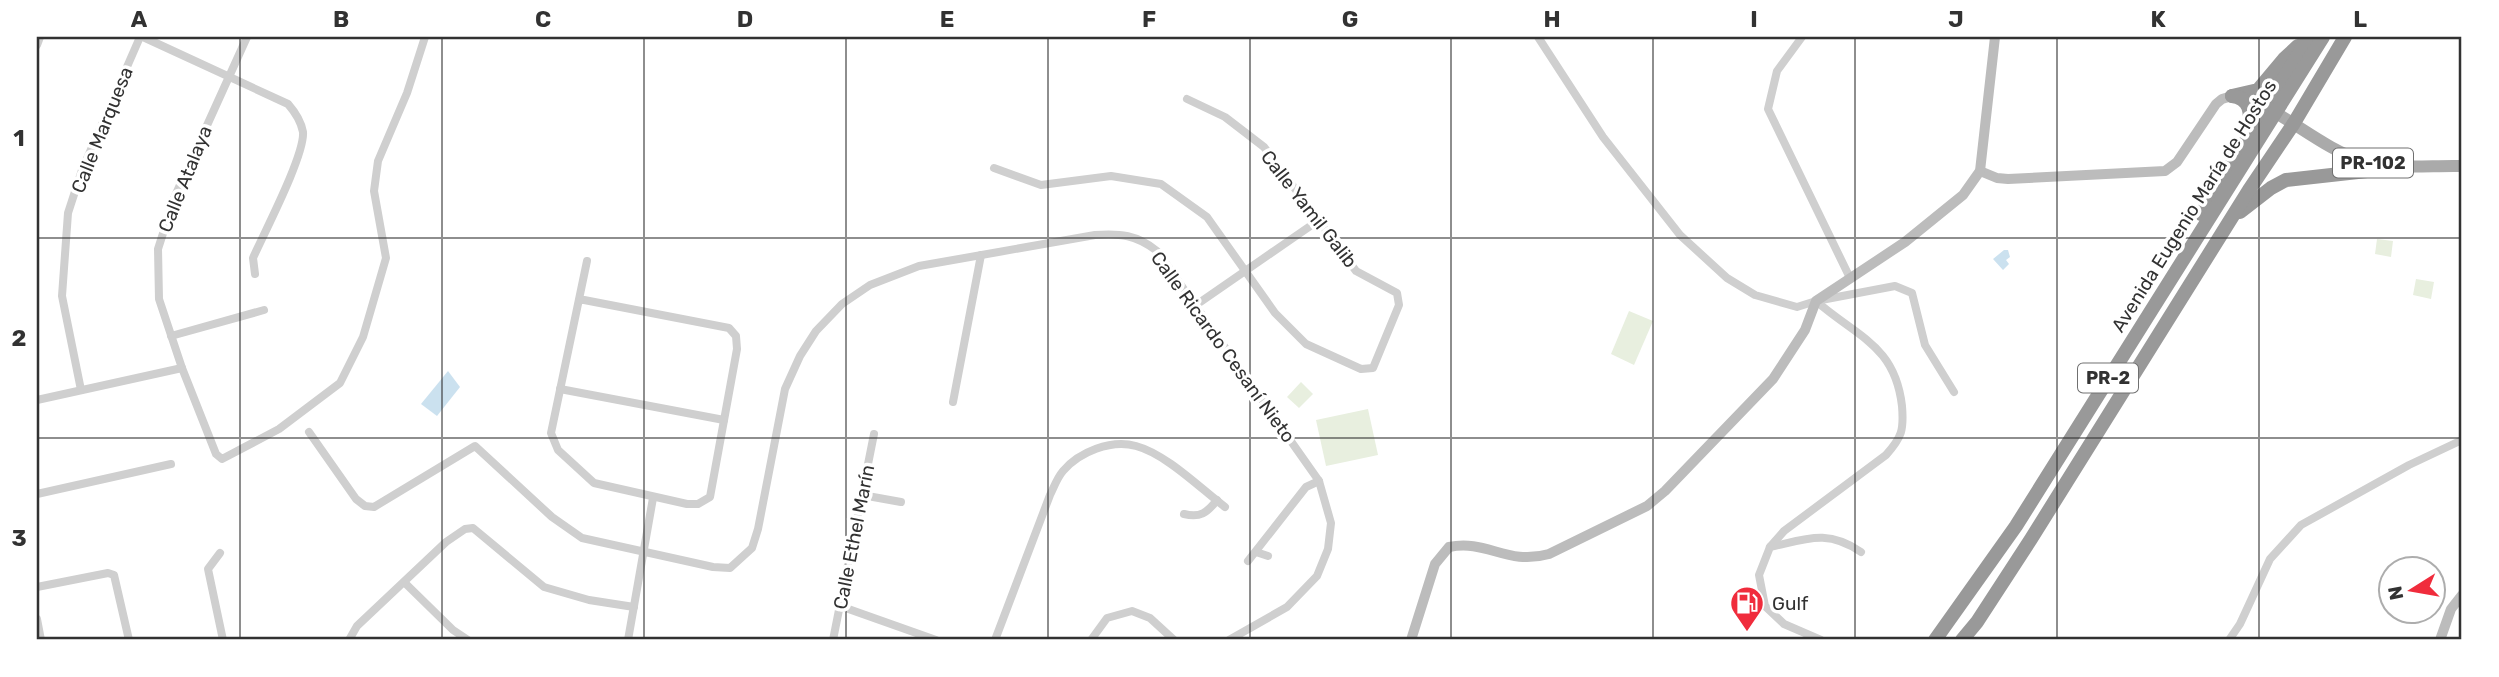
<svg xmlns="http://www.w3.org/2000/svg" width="2499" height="677" viewBox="0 0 2499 677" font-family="Rubik,sans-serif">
<rect width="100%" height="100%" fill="#fff"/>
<g fill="#e8efdf">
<polygon points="2377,239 2393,241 2391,257 2375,254"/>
<polygon points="2416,279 2434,282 2431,299 2413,295"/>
<polygon points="1629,311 1653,321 1634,365 1611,354"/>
<polygon points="1301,382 1313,394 1299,408 1287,397"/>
<polygon points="1368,409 1378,455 1326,466 1316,420"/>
</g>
<g fill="#cbe1ef">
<polygon points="2004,250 2008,250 2010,257 2006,260 2009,264 2003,270 1993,259"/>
<polygon points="448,371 460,387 437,416 421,404"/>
</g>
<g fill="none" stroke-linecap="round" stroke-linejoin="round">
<g stroke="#cfcfcf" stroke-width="8">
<path d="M143,37L288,104C295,112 301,121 303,132C305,155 264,233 253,258L255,274"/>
<polyline points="247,37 175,196 158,249 159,299 182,368 216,454 222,459 279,429 340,383 363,337 386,258 374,191 378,161 407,93 425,37"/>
<polyline points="1538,37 1603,137 1680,235 1727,278 1755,295 1797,307 1816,301 1895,286 1912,293 1925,345 1954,392"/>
<polyline points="1802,37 1777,71 1768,109 1850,278"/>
<polyline points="37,45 40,37"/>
<polyline points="994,168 1041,185 1111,176 1161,184 1207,217 1275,313 1306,344 1361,369 1373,368 1399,305 1397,293 1356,271 1264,147 1225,117 1187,99"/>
<polyline points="579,299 729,328 736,336 737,349 710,497 698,504 687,504 594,483 558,450 551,433 587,261"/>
<polyline points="1196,305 1319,220"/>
<polyline points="171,336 264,310"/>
<polyline points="560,389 724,420"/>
<polyline points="81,390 62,296 68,213 82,170 140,37"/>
<polyline points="37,400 182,368"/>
<polyline points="953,402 981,255"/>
<path d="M309,432L356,499L365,506L374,507L475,446L552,517L582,538L713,567L730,568L752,548L758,529L785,389L800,356L816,331L842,304L870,285L919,266L1095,235C1120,233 1137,235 1157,251L1319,481L1331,523L1328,549L1317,576L1287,607L1229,640"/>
<polyline points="37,494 171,464"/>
<polyline points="862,495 901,502"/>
<path d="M1184,514C1200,518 1207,513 1217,500"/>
<path d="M1770,547L1784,531L1886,455C1902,437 1904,430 1902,406C1895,345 1857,337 1816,301"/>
<polyline points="1256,552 1268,556"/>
<polyline points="220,553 208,569 223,640"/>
<polyline points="1248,561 1306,487 1319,481"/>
<polyline points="405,583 453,630 468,640"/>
<polyline points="37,587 108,573 114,575 129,640"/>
<polyline points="840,606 936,640"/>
<polyline points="37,619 41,640"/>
<polyline points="349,640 357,626 446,542 465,529 473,528 544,587 589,600 634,607"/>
<polyline points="628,640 653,498"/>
<polyline points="833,640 874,434"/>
<path d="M995,640L1050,495C1054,487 1057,478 1063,471C1079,452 1111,439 1136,446C1166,454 1200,488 1225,507"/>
<polyline points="1091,640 1107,618 1132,611 1150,618 1174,640"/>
<path d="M1821,640L1784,624L1765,606L1759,575L1770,547C1807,539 1827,529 1861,552"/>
<polyline points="2229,640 2240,624 2270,559 2301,525 2409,465 2462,440"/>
</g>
<g stroke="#bcbcbc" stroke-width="10">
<polyline points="1980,171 1997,178 2008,179 2165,171 2177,162 2216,104 2222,99 2232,96"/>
<path d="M1411,640L1435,564L1449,547C1487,539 1507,566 1549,554L1647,506L1665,491L1773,379L1805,330L1816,301L1905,242L1963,195L1980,171L1995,37"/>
<polyline points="2440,640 2451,609 2462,595"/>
</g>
<path stroke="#aaa" stroke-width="12" d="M2276,113C2302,128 2334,153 2363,161C2394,170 2431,165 2462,166"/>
<g stroke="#999" stroke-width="14">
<polyline points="2232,96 2258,90 2284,59 2298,46"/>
<path d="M2232,96C2250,98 2252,113 2248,129"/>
<polyline points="2240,212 2271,188 2286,180 2367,171 2381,165"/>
<polyline points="2201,214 2309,37"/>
<polyline points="1935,640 2016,526 2323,37"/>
<polyline points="1962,640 1977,622 2031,539 2249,190 2294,123 2345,37"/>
</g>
</g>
<path fill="none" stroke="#323232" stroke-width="2" stroke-opacity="0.55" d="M240,37V640M442,37V640M644,37V640M846,37V640M1048,37V640M1250,37V640M1451,37V640M1653,37V640M1855,37V640M2057,37V640M2259,37V640M37,238H2462M37,438H2462"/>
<defs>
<g id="fuel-pin" transform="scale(1.75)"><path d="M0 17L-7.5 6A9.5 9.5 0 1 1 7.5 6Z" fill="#f02c3c" stroke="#fff"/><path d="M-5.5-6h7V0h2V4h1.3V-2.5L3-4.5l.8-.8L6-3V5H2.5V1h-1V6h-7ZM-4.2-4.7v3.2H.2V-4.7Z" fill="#fff"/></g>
</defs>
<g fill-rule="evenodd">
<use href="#fuel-pin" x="1747" y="603"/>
</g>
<g text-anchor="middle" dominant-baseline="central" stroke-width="7" stroke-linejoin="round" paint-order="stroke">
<g fill="#fff" stroke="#707070" stroke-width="2">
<rect x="2333" y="148.5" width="80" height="29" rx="5"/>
<rect x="2078" y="363.5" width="60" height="29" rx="5"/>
</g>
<g font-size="18" font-weight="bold" fill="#323232">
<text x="2373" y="163">PR-102</text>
<text x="2108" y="378">PR-2</text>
</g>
<g font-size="19" fill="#323232" stroke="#fff">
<text transform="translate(102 130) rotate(-68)">Calle Marquesa</text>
<text transform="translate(185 179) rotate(-68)">Calle Atalaya</text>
<text transform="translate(2194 206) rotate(-58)">Avenida Eugenio María de Hostos</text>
<text transform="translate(1309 209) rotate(52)">Calle Yamil Galib</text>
<text transform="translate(1223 347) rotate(54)">Calle Ricardo Cesaní Nieto</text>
<text transform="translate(854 537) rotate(-79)">Calle Ethel Marín</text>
</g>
<g font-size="19" fill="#323232" stroke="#fff" text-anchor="start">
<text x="1772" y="603">Gulf</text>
</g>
</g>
<rect width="2499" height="677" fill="none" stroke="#ffffff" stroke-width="77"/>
<g transform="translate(2412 590) rotate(259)"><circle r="33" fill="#ffffff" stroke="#adadad" stroke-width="2"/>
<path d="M0-5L12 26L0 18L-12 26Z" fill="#f02c3c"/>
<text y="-10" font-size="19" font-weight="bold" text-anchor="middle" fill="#323232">N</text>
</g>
<rect x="38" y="38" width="2422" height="600" fill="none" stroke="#323232" stroke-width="2.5"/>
<g font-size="23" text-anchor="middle" font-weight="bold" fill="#323232">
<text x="139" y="27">A</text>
<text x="341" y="27">B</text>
<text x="543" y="27">C</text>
<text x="745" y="27">D</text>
<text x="947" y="27">E</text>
<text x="1149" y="27">F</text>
<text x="1350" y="27">G</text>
<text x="1552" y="27">H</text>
<text x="1754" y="27">I</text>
<text x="1956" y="27">J</text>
<text x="2158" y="27">K</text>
<text x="2360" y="27">L</text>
<text x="19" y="146">1</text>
<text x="19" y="346">2</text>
<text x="19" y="546">3</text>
</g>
</svg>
